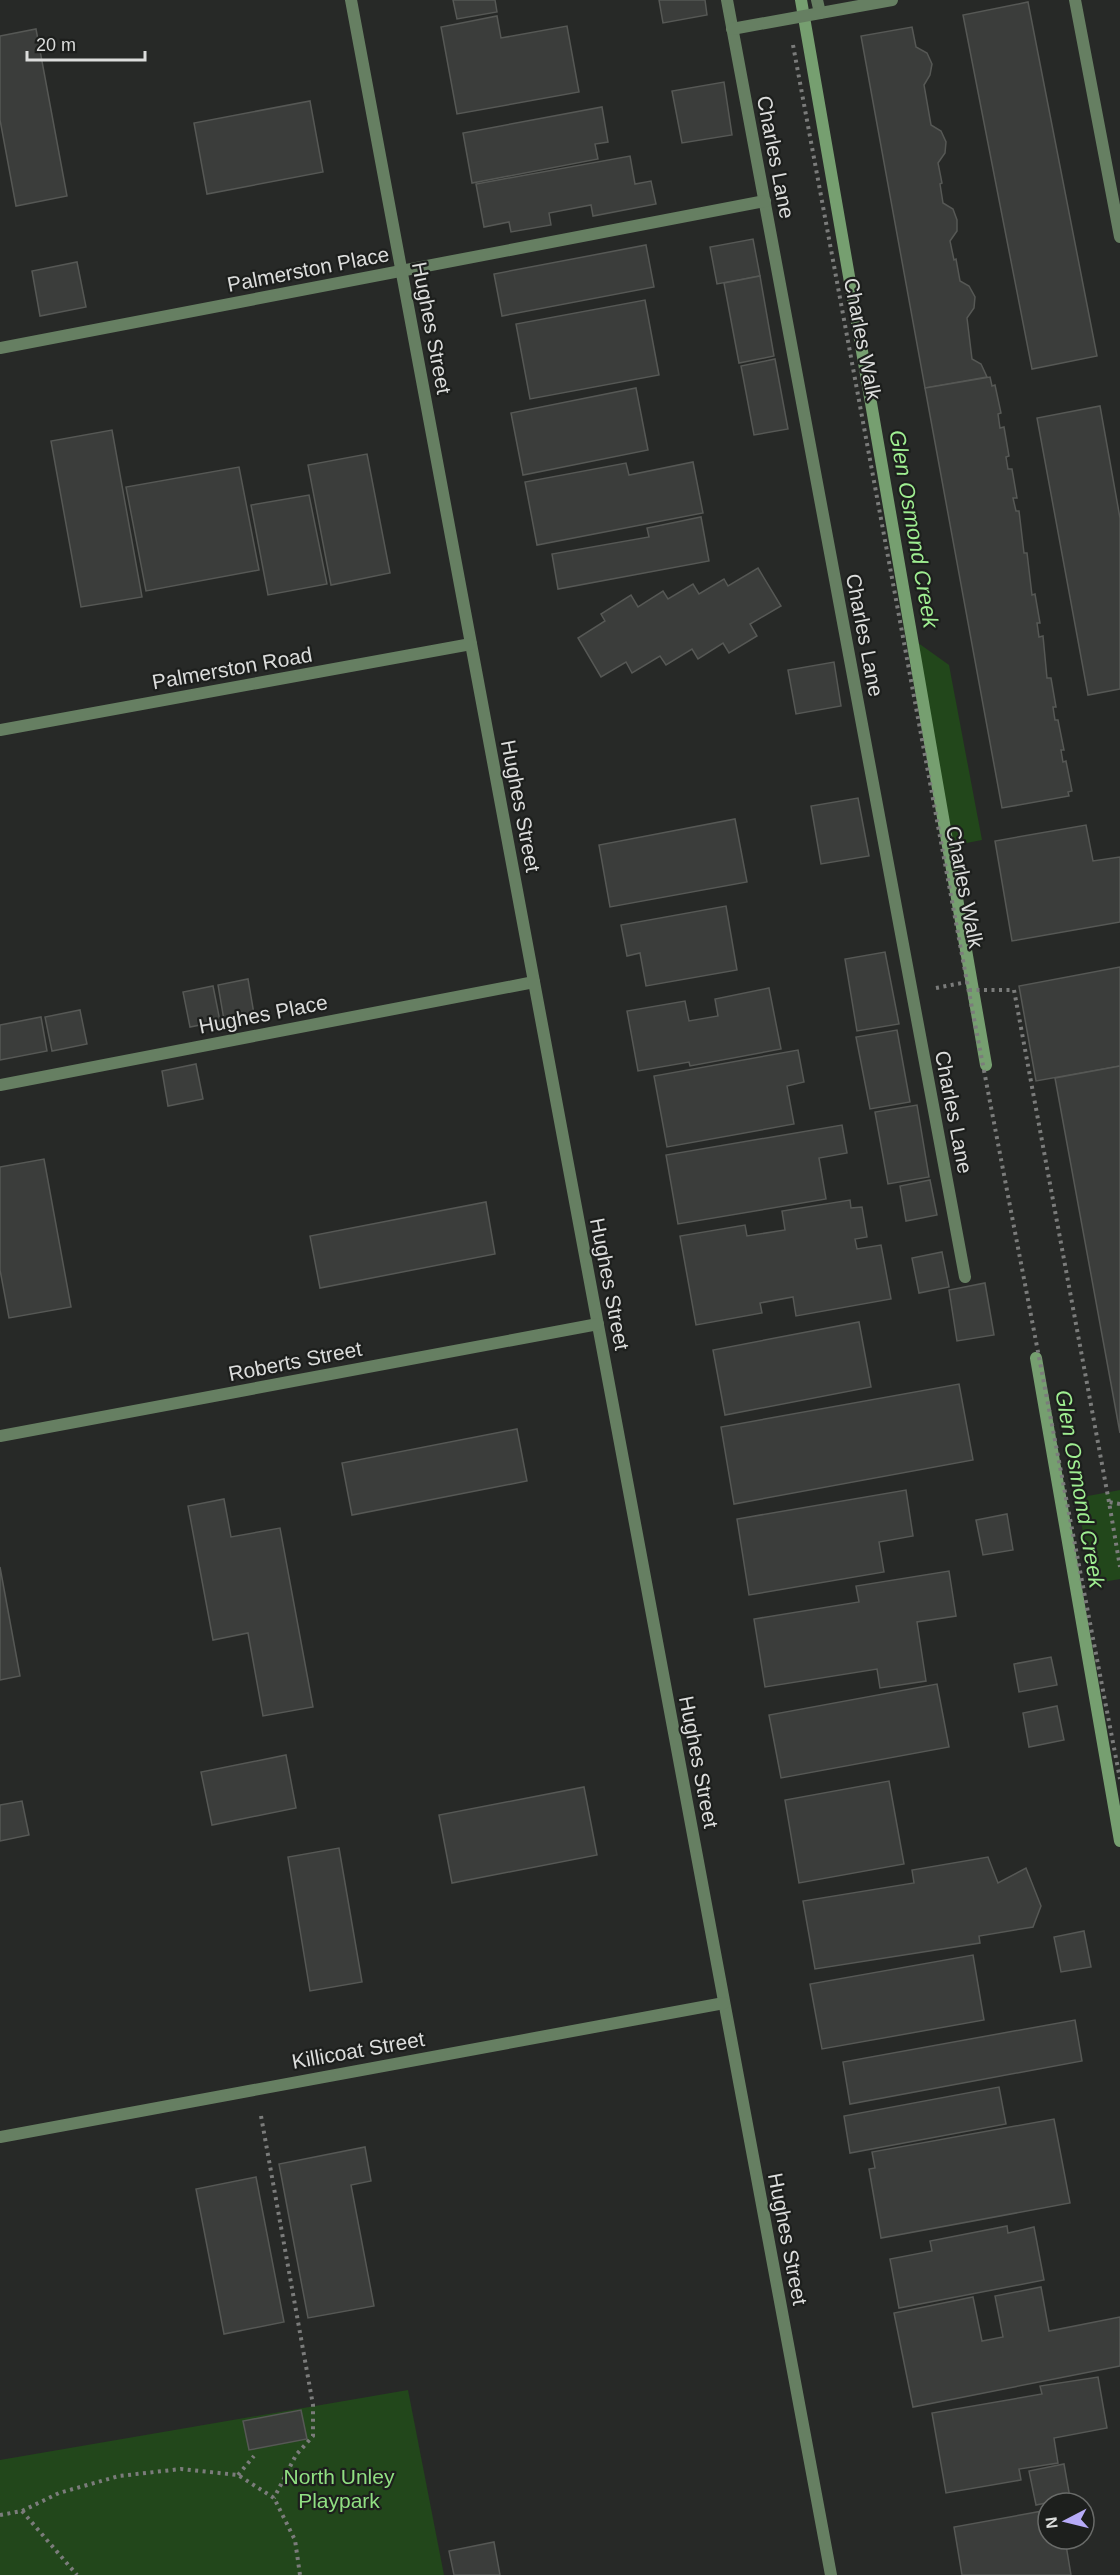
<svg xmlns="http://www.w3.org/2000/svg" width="1120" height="2575" viewBox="0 0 1120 2575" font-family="Helvetica,sans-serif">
<rect width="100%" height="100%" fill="#272927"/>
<g fill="#22471b">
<polygon points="914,640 949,665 982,840 951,846"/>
<polygon points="1120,1490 1120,1579 1092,1584 1077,1498"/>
<polygon points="408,2390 444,2575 0,2575 0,2460"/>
</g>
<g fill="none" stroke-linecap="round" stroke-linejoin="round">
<g stroke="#769f70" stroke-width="12">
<polyline points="801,0 986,1065"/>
<polyline points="1036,1358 1120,1841"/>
</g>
</g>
<g fill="#3b3d3b" stroke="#565855" stroke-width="1.5">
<polygon points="453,0 495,0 497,12 457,19"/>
<polygon points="659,0 705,0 707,15 663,23"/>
<polygon points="1028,2 1097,356 1032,369 963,15"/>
<polygon points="497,16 501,38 567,26 579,92 457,114 441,27"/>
<polygon points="912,27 916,47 927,53 932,64 930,75 924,85 931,125 941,131 946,142 945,153 938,163 942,183 940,184 943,203 953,209 957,220 957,231 950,241 954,260 956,259 960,281 969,286 975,297 974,308 967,318 972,359 981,364 987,377 925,388 861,36"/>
<polygon points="36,29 67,196 16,206 0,120 0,36"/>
<polygon points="724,82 732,135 682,143 672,91"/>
<polygon points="310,101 323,172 207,194 194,123"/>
<polygon points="602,107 608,142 595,144 598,159 472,183 463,133"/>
<polygon points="630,156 635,184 651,181 656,204 593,216 591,205 549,213 551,225 511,232 509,222 484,227 476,184"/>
<polygon points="753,239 760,276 717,284 710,247"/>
<polygon points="646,245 654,287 502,316 494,274"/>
<polygon points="77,262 86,307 40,316 32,271"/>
<polygon points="760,276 774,356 739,363 724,283"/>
<polygon points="645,300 659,375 530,399 516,324"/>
<polygon points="775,359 788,429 754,435 741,366"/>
<polygon points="990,377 992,386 995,385 1001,413 998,414 1000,428 1004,427 1009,456 1006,457 1008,469 1012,469 1017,498 1013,498 1016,511 1019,511 1024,553 1027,553 1032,595 1035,594 1040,623 1037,623 1039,637 1043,636 1047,678 1051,678 1056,707 1053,707 1055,720 1058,720 1064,750 1061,750 1063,762 1066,761 1072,791 1068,792 1069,796 1002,808 925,388"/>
<polygon points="636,388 648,450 523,475 511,413"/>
<polygon points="1100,406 1120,518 1120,689 1088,695 1037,418"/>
<polygon points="112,430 142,597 81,607 51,441"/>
<polygon points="367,454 390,573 331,585 308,465"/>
<polygon points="693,462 703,513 537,545 525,482 626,463 629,475"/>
<polygon points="239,467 259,570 146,591 126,487"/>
<polygon points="309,495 327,584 268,595 251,505"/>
<polygon points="701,517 709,561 558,589 552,554 649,537 647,528"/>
<polygon points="758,568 781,606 750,624 757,636 729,653 723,643 698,659 692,649 666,665 660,656 632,673 626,662 601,677 578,638 605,621 601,614 631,595 638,607 663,591 668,599 693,584 699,594 724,579 728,586"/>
<polygon points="834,662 841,706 796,714 788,670"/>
<polygon points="858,798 869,856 821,864 811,806"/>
<polygon points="735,819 747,882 610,907 599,845"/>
<polygon points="1086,825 1093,861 1120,857 1120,922 1012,941 995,841"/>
<polygon points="726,906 737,970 646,986 640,953 627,956 621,925"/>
<polygon points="885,952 899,1024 857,1031 845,959"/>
<polygon points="1120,967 1120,1066 1036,1081 1019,986"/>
<polygon points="248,979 254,1014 224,1020 218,985"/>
<polygon points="213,986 220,1021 190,1027 183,992"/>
<polygon points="769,988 781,1049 690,1066 689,1062 638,1071 627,1011 685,1001 689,1021 718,1016 715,999"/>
<polygon points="80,1010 87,1044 52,1051 45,1017"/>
<polygon points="41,1017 47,1051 0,1060 0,1025"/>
<polygon points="897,1030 910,1102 870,1109 856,1037"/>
<polygon points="798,1050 804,1082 787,1086 794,1124 667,1147 654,1076"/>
<polygon points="196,1064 203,1099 168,1106 162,1071"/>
<polygon points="1120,1066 1120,1433 1055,1078"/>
<polygon points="917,1105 929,1177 888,1184 875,1112"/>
<polygon points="842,1125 847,1153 819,1158 826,1199 678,1224 666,1155"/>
<polygon points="44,1159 71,1307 9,1318 0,1270 0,1167"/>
<polygon points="930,1180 937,1215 906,1221 900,1186"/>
<polygon points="850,1200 851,1208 862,1207 867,1237 855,1239 857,1249 881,1245 891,1299 796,1316 793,1297 760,1303 762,1313 696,1325 680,1236 745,1225 747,1236 785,1230 782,1211"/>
<polygon points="486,1202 495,1254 320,1288 310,1236"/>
<polygon points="942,1252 949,1287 919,1293 912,1258"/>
<polygon points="985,1283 994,1335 957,1341 949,1290"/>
<polygon points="859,1322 871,1387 725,1415 713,1350"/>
<polygon points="959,1384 973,1460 734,1504 721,1427"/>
<polygon points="517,1429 527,1481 352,1515 342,1463"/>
<polygon points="906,1490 913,1536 879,1542 884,1572 749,1595 737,1519"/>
<polygon points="224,1499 231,1537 280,1528 313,1707 263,1716 248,1633 213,1640 188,1506"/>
<polygon points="1007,1514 1013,1550 983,1555 976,1520"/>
<polygon points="0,1567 20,1676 0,1680"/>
<polygon points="949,1571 956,1616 917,1622 926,1681 880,1688 877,1669 765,1687 754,1619 859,1602 856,1586"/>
<polygon points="1051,1657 1057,1685 1019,1692 1014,1664"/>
<polygon points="937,1684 949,1747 781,1778 769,1715"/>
<polygon points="1057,1706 1064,1740 1029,1747 1023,1713"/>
<polygon points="286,1755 296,1808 212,1825 201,1772"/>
<polygon points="889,1781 904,1864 799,1883 785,1800"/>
<polygon points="584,1787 597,1855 452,1883 439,1815"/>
<polygon points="22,1801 29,1835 0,1841 0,1805"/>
<polygon points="339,1848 362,1982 310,1991 288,1857"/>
<polygon points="988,1857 998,1883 1026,1868 1041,1906 1033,1927 979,1936 980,1943 815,1969 803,1901 914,1883 912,1870"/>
<polygon points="1084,1931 1091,1967 1061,1972 1054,1937"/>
<polygon points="973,1955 984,2020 822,2049 810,1984"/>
<polygon points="1075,2020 1082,2061 850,2104 843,2062"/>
<polygon points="999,2087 1006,2124 850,2153 844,2116"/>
<polygon points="1054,2119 1070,2203 881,2238 869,2169 875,2168 872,2152"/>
<polygon points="365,2147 371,2181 351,2185 374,2306 308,2318 279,2164"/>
<polygon points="256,2177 284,2322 224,2334 196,2189"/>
<polygon points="1007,2226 1008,2233 1034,2227 1044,2280 899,2308 890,2259 932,2251 930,2241"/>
<polygon points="1041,2287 1049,2331 1120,2317 1120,2366 913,2407 894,2313 973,2297 982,2341 1003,2337 995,2296"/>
<polygon points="1098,2377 1107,2428 1054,2438 1058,2463 1019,2469 1021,2480 946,2493 932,2413 1042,2394 1040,2386"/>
<polygon points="301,2410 307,2439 249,2450 243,2421"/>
<polygon points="1064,2464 1070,2498 1036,2505 1029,2471"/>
<polygon points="1048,2510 1048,2539 1065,2539 1071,2575 962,2575 954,2527"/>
<polygon points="494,2542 500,2575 454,2575 449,2551"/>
</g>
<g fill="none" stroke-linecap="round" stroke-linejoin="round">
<g stroke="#7b7c7b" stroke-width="4" stroke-dasharray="3 4.5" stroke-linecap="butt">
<polyline points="793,45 967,982 1120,1779"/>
<polyline points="936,988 967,982"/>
<polyline points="969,990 1014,990 1109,1502"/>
<polyline points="1120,1504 1109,1502 1120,1567"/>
<polyline points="261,2116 313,2405 313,2436 296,2455 274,2498"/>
<polyline points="238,2475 254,2456"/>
<polyline points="22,2511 77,2575"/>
<polyline points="0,2515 22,2511 59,2493 119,2476 181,2469 238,2475 274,2498 295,2540 300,2575"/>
</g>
<g stroke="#667f62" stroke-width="12">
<polyline points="727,0 965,1277"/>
<polyline points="817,0 820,13"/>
<polyline points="732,29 892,0"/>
<polyline points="0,348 765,201"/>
<polyline points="0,1085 534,982"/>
</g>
<g stroke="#667f62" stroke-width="12">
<polyline points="351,0 831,2575"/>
<polyline points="1075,0 1120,237"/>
<polyline points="0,730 471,644"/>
<polyline points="0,1436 598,1324"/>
<polyline points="0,2137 724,2003"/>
</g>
</g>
<g text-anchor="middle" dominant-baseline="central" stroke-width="4.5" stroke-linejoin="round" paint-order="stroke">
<g font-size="21" fill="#dcdddc" stroke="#1d1f1d">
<text transform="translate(776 157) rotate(79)">Charles Lane</text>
<text transform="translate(308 269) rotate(-11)">Palmerston Place</text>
<text transform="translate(432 328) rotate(79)">Hughes Street</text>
<text transform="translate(863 339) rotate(79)">Charles Walk</text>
<text transform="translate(865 635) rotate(79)">Charles Lane</text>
<text transform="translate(232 668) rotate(-10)">Palmerston Road</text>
<text transform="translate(521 806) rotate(79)">Hughes Street</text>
<text transform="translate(965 887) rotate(79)">Charles Walk</text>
<text transform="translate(263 1014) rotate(-11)">Hughes Place</text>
<text transform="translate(954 1112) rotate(79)">Charles Lane</text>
<text transform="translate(610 1284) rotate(79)">Hughes Street</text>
<text transform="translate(295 1361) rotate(-11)">Roberts Street</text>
<text transform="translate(699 1762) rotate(79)">Hughes Street</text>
<text transform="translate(358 2050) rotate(-10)">Killicoat Street</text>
<text transform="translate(788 2239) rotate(79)">Hughes Street</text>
</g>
<g font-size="21" fill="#90df82" stroke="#1d1f1d">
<text x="339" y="2476">North Unley<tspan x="339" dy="24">Playpark</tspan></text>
</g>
<g font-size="22" font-style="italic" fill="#9fee91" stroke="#1d1f1d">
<text transform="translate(914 529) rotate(80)">Glen Osmond Creek</text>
<text transform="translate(1080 1489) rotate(80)">Glen Osmond Creek</text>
</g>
</g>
<g transform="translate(1066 2521) rotate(263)"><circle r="28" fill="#1d1f1d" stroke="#696b69" stroke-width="1.5"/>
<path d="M0-4.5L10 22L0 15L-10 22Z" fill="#b7abf8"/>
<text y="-9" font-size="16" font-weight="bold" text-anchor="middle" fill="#dcdddc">N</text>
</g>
<path d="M27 51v9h118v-9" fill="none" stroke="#dcdddc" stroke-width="3"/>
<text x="36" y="51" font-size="18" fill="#dcdddc" stroke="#1d1f1d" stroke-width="4.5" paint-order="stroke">20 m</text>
</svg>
